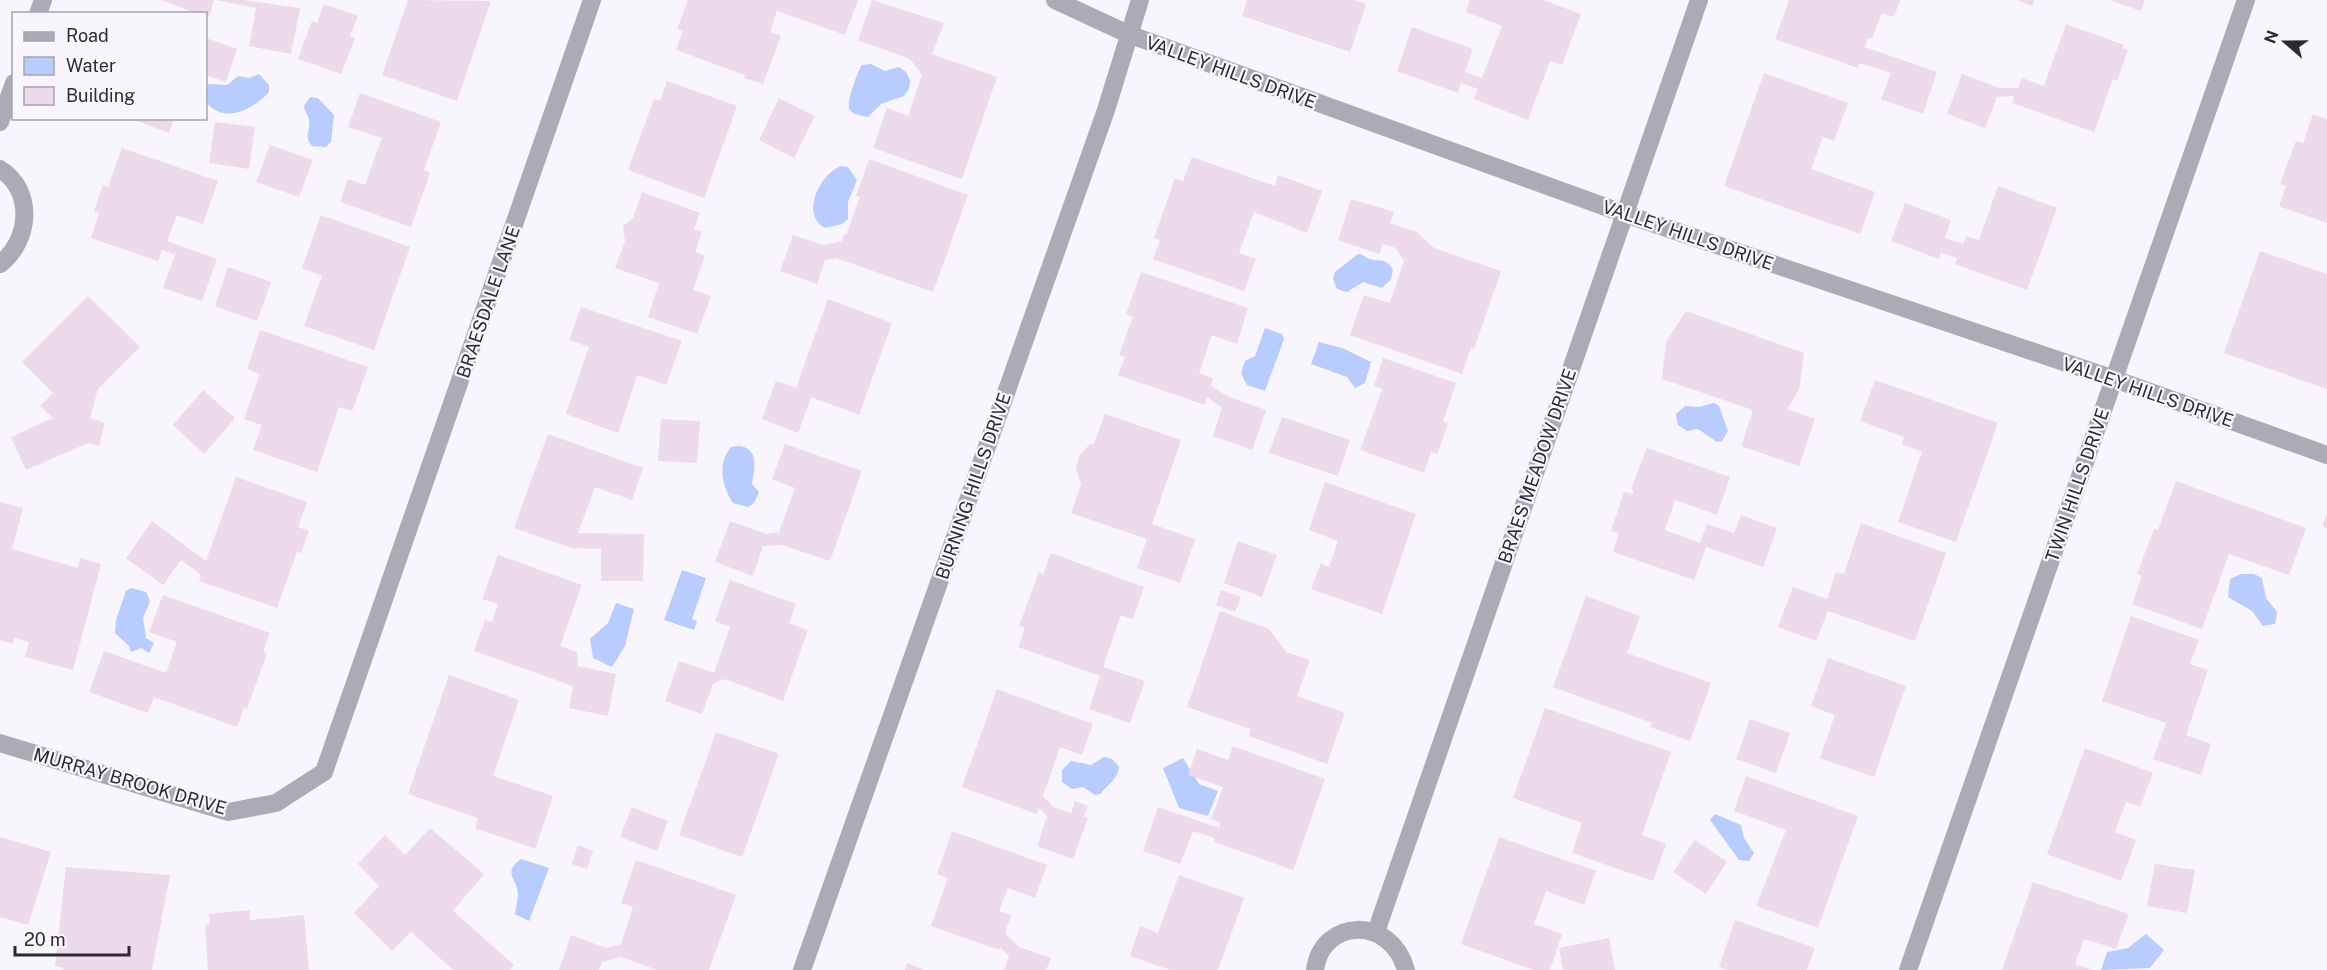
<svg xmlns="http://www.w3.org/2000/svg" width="2327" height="970" viewBox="0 0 2327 970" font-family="'Public Sans',sans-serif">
<rect width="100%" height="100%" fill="#f9f5fd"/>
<g fill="#b8cdfd">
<path d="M871,64L885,71L899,67L906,72L910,80L909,89L904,96L881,104L868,117L854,114L849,109C847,101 857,72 862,65Z"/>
<path d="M259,74L269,85V92C254,109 224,125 206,102V89L209,84L227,85L238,76L249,78Z"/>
<path d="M310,97L318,98L334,115L331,142L326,147L312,146C303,135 311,132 309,121C309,115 304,112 304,106Z"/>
<path d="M841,166L848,167L857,180L848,202V219L842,224L825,228C800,214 820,174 841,166Z"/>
<path d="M1358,254C1362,254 1364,256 1367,258C1378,263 1386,256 1393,270L1391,279L1382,288L1363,282L1347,292L1337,289L1333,279L1335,272Z"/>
<polygon points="1265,328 1282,334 1284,339 1265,391 1247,385 1241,373 1245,361 1255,356"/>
<polygon points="1319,342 1342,348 1371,362 1365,383 1355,388 1347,377 1311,364"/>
<polygon points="1714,403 1719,406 1728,431 1722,441 1717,442 1698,429 1687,431 1678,425 1676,414 1685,406 1699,407"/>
<path d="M739,446C759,448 755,468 752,484L759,492L754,503L748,507L733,503C722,486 717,464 731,447Z"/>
<polygon points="682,570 706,578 692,619 697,621 694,630 664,620"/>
<polygon points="2241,574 2254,574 2262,578 2266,598 2277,612 2275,624 2263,626 2252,611 2228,597 2230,579"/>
<polygon points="131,588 146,592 150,601 143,618 146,638 154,643 149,653 141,648 131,652 129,646 115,633 116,620 126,591"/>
<polygon points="616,603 634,609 625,646 612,667 593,658 590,639 608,623"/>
<path d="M1104,757L1112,759L1119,767C1118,778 1107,786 1100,794L1095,795L1083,787L1072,789L1062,782V770L1071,761L1091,765Z"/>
<polygon points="1183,758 1199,784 1218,791 1208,816 1179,808 1163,768"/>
<polygon points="1715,814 1741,825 1744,838 1754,853 1749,861 1739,860 1710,820"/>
<path d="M521,859L549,868L529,921L515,914C516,907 518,900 518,894C517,878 502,873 521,859Z"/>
<polygon points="2146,934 2164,950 2150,968 2101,970 2107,952 2128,948"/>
</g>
<g fill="#eddaea">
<polygon points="162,0 214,0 209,17 206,14 198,14"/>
<polygon points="216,0 243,0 300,8 291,54 249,46 256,8"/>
<polygon points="408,0 491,1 457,101 382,75"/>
<polygon points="688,0 858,0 845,35 777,11 770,32 781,36 763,84 744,78 745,75 676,50 683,31 677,29"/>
<polygon points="872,0 944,23 932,54 997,77 962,179 873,148 887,108 908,116 922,75 910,59 858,40"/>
<polygon points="1247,0 1355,0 1366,4 1350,52 1242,16"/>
<polygon points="1470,0 1543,0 1581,14 1562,65 1550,61 1528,120 1474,99 1478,89 1461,83 1458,93 1397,71 1412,27 1473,49 1465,72 1482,78 1502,26 1466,12"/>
<polygon points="1789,0 1900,0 1894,17 1882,13 1872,39 1868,38 1865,47 1937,72 1923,114 1881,99 1891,73 1860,63 1858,68 1775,39"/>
<polygon points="2017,0 2034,0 2032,6"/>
<polygon points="2110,0 2145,0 2141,11"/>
<polygon points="324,4 358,16 350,36 355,38 341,74 298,59 312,21 317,23"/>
<polygon points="2066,24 2124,45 2122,48 2128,50 2117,81 2113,79 2094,132 2012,103 2014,96 1997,97 1985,128 1947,114 1962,74 2000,88 2018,88 2022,78 2044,86"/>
<polygon points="206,38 237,49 226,82 206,75"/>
<polygon points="1764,73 1848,103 1834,141 1823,137 1811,169 1875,192 1860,234 1724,186"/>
<polygon points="667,81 737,106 704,198 628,170 654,99 660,101"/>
<polygon points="360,93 441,122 424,170 430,173 411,227 340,202 348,179 365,185 382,138 348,127"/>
<polygon points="779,98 815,116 794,158 759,140"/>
<polygon points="2313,114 2327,119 2327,223 2279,206 2286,186 2280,184 2296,141 2303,143"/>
<polygon points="129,118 174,118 169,133"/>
<polygon points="215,122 255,127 249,169 209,163"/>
<polygon points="270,145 313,160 299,197 256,182"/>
<polygon points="122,148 218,181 203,224 177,215 167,241 217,259 202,301 163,288 175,255 162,250 158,261 91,238 99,213 94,211 103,185 108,187"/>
<polygon points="1192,157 1275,186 1278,175 1322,191 1307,233 1254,212 1239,253 1256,259 1244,291 1153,259 1160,240 1154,238 1175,178 1183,181"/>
<polygon points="869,159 968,195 933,292 836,258 825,260 817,284 780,271 793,235 824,245 842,241 844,234 846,235 860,197 856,196"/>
<polygon points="1998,186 2057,208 2027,290 1955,264 1957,258 1941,252 1939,259 1891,241 1905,203 1951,220 1945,238 1963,244 1966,236 1979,240"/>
<polygon points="642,192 700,213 694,229 702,232 695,252 705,256 693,290 711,296 697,334 648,317 659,283 615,268 625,241 623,226 633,218"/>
<polygon points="1351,199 1394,212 1390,223 1417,232 1434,248 1501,271 1474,349 1471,348 1462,374 1350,335 1364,295 1390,303 1404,261 1396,248 1383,244 1379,254 1338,240"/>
<polygon points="321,215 410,247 374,350 304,326 322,276 302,268"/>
<polygon points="2260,251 2327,274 2327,389 2224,353"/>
<polygon points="228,267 271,282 257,321 215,306"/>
<polygon points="1141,272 1248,308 1237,344 1212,335 1199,373 1213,378 1211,386 1229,397 1266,410 1252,450 1213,436 1222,408 1207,397 1205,405 1118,375 1125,357 1119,355 1133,317 1126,314"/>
<polygon points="88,296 140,347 98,389 90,418 105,423 99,446 88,443 26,470 11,437 53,418 40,406 53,393 22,362"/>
<polygon points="828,299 892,323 859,415 811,397 798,433 762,419 776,381 796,388"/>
<polygon points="581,307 682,341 666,385 637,375 618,433 566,414 589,347 569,340"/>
<polygon points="1686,311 1804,353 1799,390 1787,409 1815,419 1799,466 1741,446 1753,410 1662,379 1666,342"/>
<polygon points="260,330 368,367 352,411 339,407 317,472 253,450 262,425 244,419 260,374 247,369"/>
<polygon points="1383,358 1456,383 1443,421 1448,423 1437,454 1431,452 1424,473 1360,450 1382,389 1374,386"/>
<polygon points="1875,380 1998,423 1956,542 1898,522 1922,452 1902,444 1904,437 1860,421"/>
<polygon points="203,390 235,418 204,454 173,425"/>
<polygon points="1105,414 1181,440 1152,524 1195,539 1180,583 1137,568 1147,539 1071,513 1081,485 1076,467 1079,456 1089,445 1094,443"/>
<polygon points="1282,417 1350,440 1338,476 1269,453"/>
<polygon points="661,419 700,421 697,463 658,461"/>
<polygon points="548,434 643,468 632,500 595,487 578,533 644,534 643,581 601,581 601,549 572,548 514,528"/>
<polygon points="785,444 862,471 830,561 782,545 763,546 753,576 715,562 730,521 766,534 779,532 795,488 772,479"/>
<polygon points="1647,448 1730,477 1717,515 1675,500 1665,530 1700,543 1707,524 1734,533 1741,515 1777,528 1763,567 1706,547 1694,580 1613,552 1619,533 1611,531 1624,492 1632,494 1634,490 1631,489"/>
<polygon points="236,477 307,502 298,527 309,531 301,553 297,552 277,608 199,581 201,575 181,560 163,585 126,558 152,521 206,561"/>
<polygon points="2176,481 2306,528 2289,575 2229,554 2202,629 2132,604 2142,576 2137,574 2154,529 2158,530"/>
<polygon points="1325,482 1416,514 1382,614 1311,589 1321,563 1329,567 1338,541 1309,530"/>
<polygon points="0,502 23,508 12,549 78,568 80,558 101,564 73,670 25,657 29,642 14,638 13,644 0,640"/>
<polygon points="2327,513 2327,528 2322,527"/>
<polygon points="1861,523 1946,553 1915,641 1828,611 1816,641 1778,627 1793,587 1827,599 1836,572 1844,574"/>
<polygon points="1238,541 1277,555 1262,597 1224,583"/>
<polygon points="1051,553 1144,587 1133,619 1121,615 1103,667 1145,681 1130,723 1089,709 1100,676 1018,647 1025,628 1019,626 1039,572 1043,574"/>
<polygon points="498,555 582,585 560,646 577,652 578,666 616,674 608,716 569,708 573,686 474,651 485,620 492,622 498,604 482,599"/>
<polygon points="730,580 796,604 789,623 808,630 783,701 725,679 713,684 702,714 665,701 679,661 714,673 730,627 715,621"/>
<polygon points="1221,590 1241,597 1235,612 1216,605"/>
<polygon points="163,595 270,633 263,652 267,653 247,709 244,708 237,727 154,697 148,713 89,692 104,651 166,673 177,642 149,632"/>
<polygon points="1586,596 1640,616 1627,653 1711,683 1690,741 1650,727 1652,723 1553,687"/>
<polygon points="1220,611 1269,629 1286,652 1310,660 1297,696 1345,713 1327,764 1249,736 1251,729 1187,707"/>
<polygon points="2131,616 2199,640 2190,664 2208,670 2186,735 2211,744 2201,775 2153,759 2166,723 2102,701"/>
<polygon points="1828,658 1906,686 1874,777 1820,758 1835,715 1811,706"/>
<polygon points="449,675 519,700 493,776 553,796 535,849 475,828 478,818 408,794"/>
<polygon points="997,689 1093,724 1082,755 1060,747 1043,796 1053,807 1071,813 1075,801 1088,806 1084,817 1088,818 1073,859 1037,846 1047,816 1039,808 1037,814 962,787"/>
<polygon points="1545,708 1671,752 1642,835 1666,844 1653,881 1572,853 1582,823 1513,798"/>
<polygon points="1750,719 1790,733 1776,773 1736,759"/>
<polygon points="716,732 779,754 742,857 679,835"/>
<polygon points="1233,746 1325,779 1293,870 1214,842 1215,838 1193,831 1180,864 1143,851 1158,807 1219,828 1220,823 1211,819 1223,787 1188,775 1197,749 1228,760"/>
<polygon points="2085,748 2153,773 2140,807 2126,802 2115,832 2136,840 2121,881 2047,854"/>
<polygon points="1746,776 1858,816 1818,928 1756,906 1786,830 1734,811"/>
<polygon points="632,807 668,821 657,851 620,837"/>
<polygon points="430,828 484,874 453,911 514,965 510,970 453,970 411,932 392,951 354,913 379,886 358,864 385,835 405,855"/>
<polygon points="952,831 1047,865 1035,898 1008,888 999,911 1011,915 1005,933 1019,947 1051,958 1046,970 1004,970 1009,956 1000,947 999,950 931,926 948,878 937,874"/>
<polygon points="0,837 51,852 28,925 0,917"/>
<polygon points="1499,837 1596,871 1584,905 1546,891 1534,924 1562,934 1550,970 1534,970 1461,944"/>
<polygon points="1695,840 1727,862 1706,894 1673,872"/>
<polygon points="578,845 593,851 587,869 572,864"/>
<polygon points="636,860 736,895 709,970 657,970 621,957 602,962 599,970 559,970 571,935 606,948 621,944 633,907 621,903"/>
<polygon points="2155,864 2195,870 2187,913 2147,906"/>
<polygon points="66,867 170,875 152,970 63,970 64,968 55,966"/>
<polygon points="1179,875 1244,898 1218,970 1170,970 1130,956 1140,926 1158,933"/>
<polygon points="2033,882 2129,914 2116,949 2084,939 2075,964 2093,970 2002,970"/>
<polygon points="250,910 250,920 304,915 309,970 208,970 205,925 210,924 209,914"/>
<polygon points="1735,920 1815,948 1807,970 1728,970 1719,967"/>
<polygon points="1609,938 1615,970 1563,970 1559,948"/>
<polygon points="907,963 925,970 905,970"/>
</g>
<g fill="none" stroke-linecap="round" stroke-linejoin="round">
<g stroke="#ababb4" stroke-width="18">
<polyline points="1055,0 1128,34 1625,214 2114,379 2327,455"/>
<polyline points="38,14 43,0"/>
<polyline points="0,122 14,83"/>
<path d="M0,169C35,191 30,241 0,264"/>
<polyline points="0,743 228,812 276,803 324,772 592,0"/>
<polyline points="1376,932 1699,0"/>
<polyline points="802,970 1106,110 1140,0"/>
<path d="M1315,970C1322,918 1391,915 1406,970"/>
<polyline points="1908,970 2246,0"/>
</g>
</g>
<g text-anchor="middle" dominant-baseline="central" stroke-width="4.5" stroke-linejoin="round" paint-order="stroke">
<g font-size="18" fill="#2e2a31" stroke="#f9f5fd">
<text transform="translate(1231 72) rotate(20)">VALLEY HILLS DRIVE</text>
<text transform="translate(1688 235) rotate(19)">VALLEY HILLS DRIVE</text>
<text transform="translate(488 302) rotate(-71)">BRAESDALE LANE</text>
<text transform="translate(2148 392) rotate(19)">VALLEY HILLS DRIVE</text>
<text transform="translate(1537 466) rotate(-71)">BRAES MEADOW DRIVE</text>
<text transform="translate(2077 485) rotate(-71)">TWIN HILLS DRIVE</text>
<text transform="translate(973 486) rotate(-71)">BURNING HILLS DRIVE</text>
<text transform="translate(130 781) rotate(16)">MURRAY BROOK DRIVE</text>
</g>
</g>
<rect x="12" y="12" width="195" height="108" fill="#f9f5fd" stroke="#a8a4ab" stroke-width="1.5"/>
<rect x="24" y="32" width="30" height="9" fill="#ababb4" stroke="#a8a4ab" stroke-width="1.5"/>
<text x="66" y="42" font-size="18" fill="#2e2a31">Road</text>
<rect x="24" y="57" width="30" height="18" fill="#b8cdfd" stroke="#a8a4ab" stroke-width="1.5"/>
<text x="66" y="72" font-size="18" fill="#2e2a31">Water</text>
<rect x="24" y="87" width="30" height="18" fill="#eddaea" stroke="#a8a4ab" stroke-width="1.5"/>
<text x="66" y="102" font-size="18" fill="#2e2a31">Building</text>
<g transform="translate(2285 42) rotate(290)" stroke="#f9f5fd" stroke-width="4.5" paint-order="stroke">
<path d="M0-4.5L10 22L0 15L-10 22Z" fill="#2e2a31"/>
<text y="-9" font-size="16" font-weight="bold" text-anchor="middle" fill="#2e2a31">N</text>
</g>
<path d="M15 946v9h114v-9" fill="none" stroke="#2e2a31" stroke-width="3"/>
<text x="24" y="946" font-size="18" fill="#2e2a31" stroke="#f9f5fd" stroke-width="4.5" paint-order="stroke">20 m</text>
</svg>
